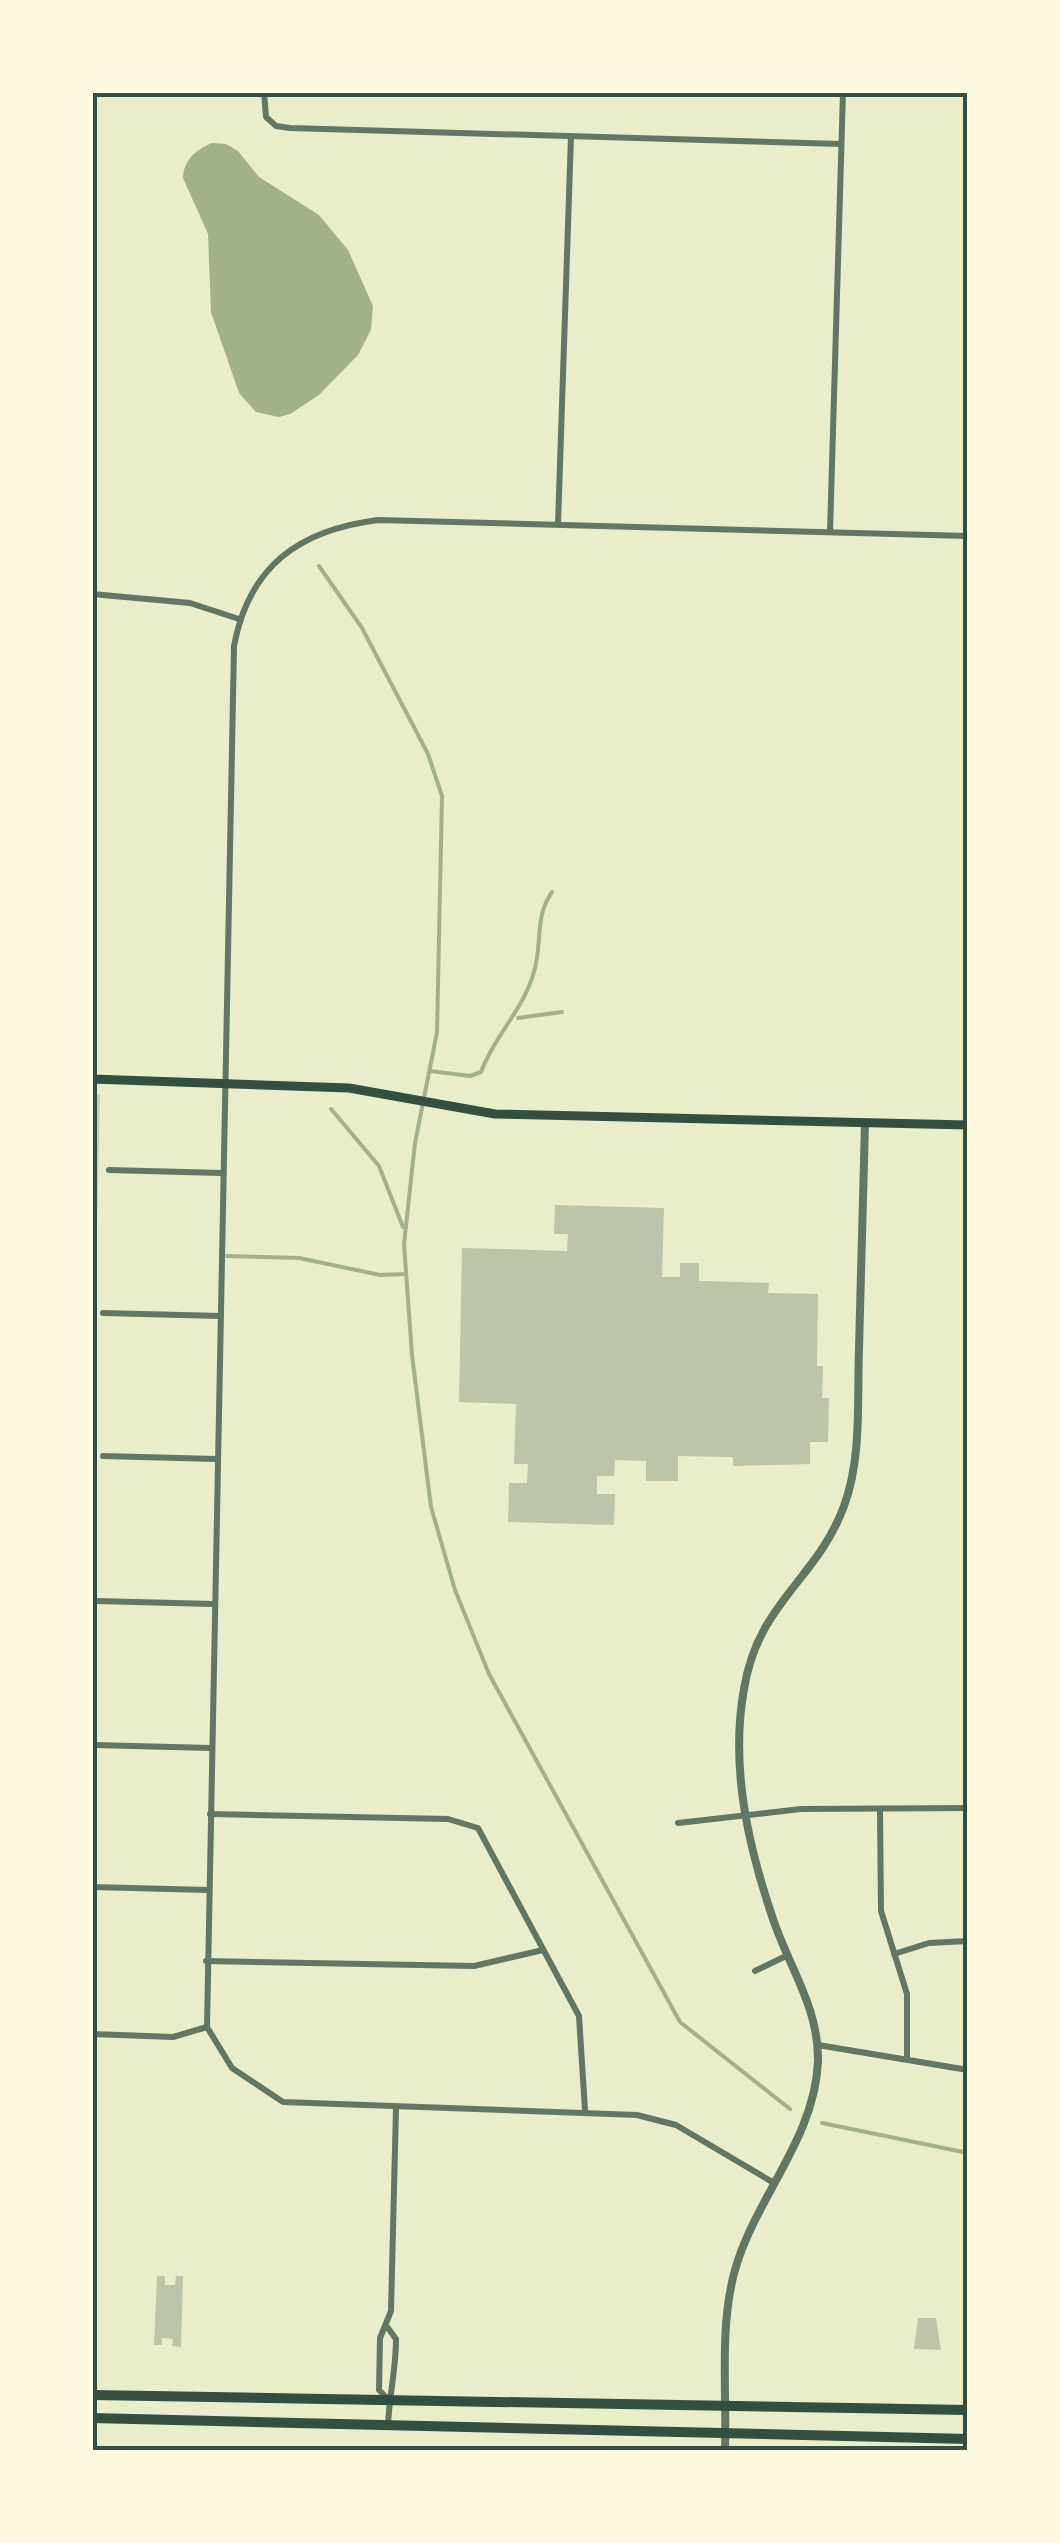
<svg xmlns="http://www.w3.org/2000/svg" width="1060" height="2543" viewBox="0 0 1060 2543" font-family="Jost,sans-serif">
<rect width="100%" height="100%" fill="#e9edc9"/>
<polygon fill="#cad2ad" points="92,1094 100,1094 93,1404 92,1404"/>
<path fill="#a3b18a" d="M212,143L226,144L238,151L259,177L319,215L348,250L373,306L371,330L358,355L319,395L290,414L279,417L256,412L239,393L211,312L208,234L183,178C184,159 196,150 212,143Z"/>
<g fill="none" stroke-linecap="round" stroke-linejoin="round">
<g stroke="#a3b18a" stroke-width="4">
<polyline points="319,566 362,628 428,754 442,796 437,1032 415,1143 404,1244 412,1355 431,1507 455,1590 489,1674 680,2022 790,2109"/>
<polyline points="518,1018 562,1012"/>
<path d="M430,1071L470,1076L481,1072C495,1034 525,1009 535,968C542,941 535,916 552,892"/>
<polyline points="331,1109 379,1166 403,1227"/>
<polyline points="227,1256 299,1258 380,1275 406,1274"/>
<polyline points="822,2123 968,2153"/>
</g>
</g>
<g fill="#bcc5a7">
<polygon points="555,1205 664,1208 662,1277 680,1277 680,1263 699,1263 699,1281 769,1283 768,1293 818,1294 817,1366 823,1366 822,1398 829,1398 828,1442 810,1442 810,1464 733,1466 733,1457 678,1456 678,1481 646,1481 646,1461 615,1460 614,1476 597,1476 597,1494 615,1494 614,1525 508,1522 509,1483 527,1483 528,1464 514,1464 516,1404 459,1402 462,1248 567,1251 568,1234 554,1234"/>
<polygon points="157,2276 165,2276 165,2285 175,2285 176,2276 183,2276 181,2347 172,2346 173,2339 162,2338 162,2345 154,2345"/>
<polygon points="92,2293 97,2293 96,2339 92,2339"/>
<polygon points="918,2318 936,2318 941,2350 914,2349"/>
</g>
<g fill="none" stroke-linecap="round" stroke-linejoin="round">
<g stroke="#617663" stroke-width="6">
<polyline points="264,92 266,117 276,126 290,128 841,144"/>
<polyline points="558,524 571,136"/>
<polyline points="830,532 843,92"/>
<polyline points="92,594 190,603 239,619"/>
<polyline points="109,1170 221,1173"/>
<polyline points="103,1313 220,1316"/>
<polyline points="103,1456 216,1459"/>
<polyline points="96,1601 213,1604"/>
<polyline points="94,1745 210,1748"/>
<polyline points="880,1810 881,1911 907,1994 907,2059"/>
<polyline points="210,1814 448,1819 478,1828 579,2016 585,2110"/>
<polyline points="678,1823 801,1809 968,1808"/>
<polyline points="92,1887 208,1890"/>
<polyline points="894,1954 929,1943 968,1941"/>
<polyline points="206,1961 474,1966 543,1950"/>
<polyline points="755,1971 788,1955"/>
<polyline points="92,2034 173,2037 207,2027"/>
<polyline points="818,2045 968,2070"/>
<path d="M774,2183L676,2125L637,2115L283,2102L232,2068L207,2027L234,646C249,566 299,530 378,520L968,536"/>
<path d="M388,2328L396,2339C396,2370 389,2396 388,2426"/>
<polyline points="389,2400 379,2390 380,2338 391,2311 396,2108"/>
</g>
<path stroke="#617663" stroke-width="8" d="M725,2450C727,2392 719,2327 735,2270C755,2198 815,2139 818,2061C819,2008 789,1967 773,1919C748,1846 730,1766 744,1689C758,1602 817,1580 844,1506C862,1458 857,1400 859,1349C861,1274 863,1198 865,1123"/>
<polyline stroke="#344e41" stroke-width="9" points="92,1079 349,1088 495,1114 968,1125"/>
<g stroke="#344e41" stroke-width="10">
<polyline points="92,2395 968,2410"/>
<polyline points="92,2418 968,2439"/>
</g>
</g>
<rect width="1060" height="2543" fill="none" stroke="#fefae0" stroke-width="190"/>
<rect x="95" y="95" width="870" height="2353" fill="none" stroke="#344e41" stroke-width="4"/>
</svg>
